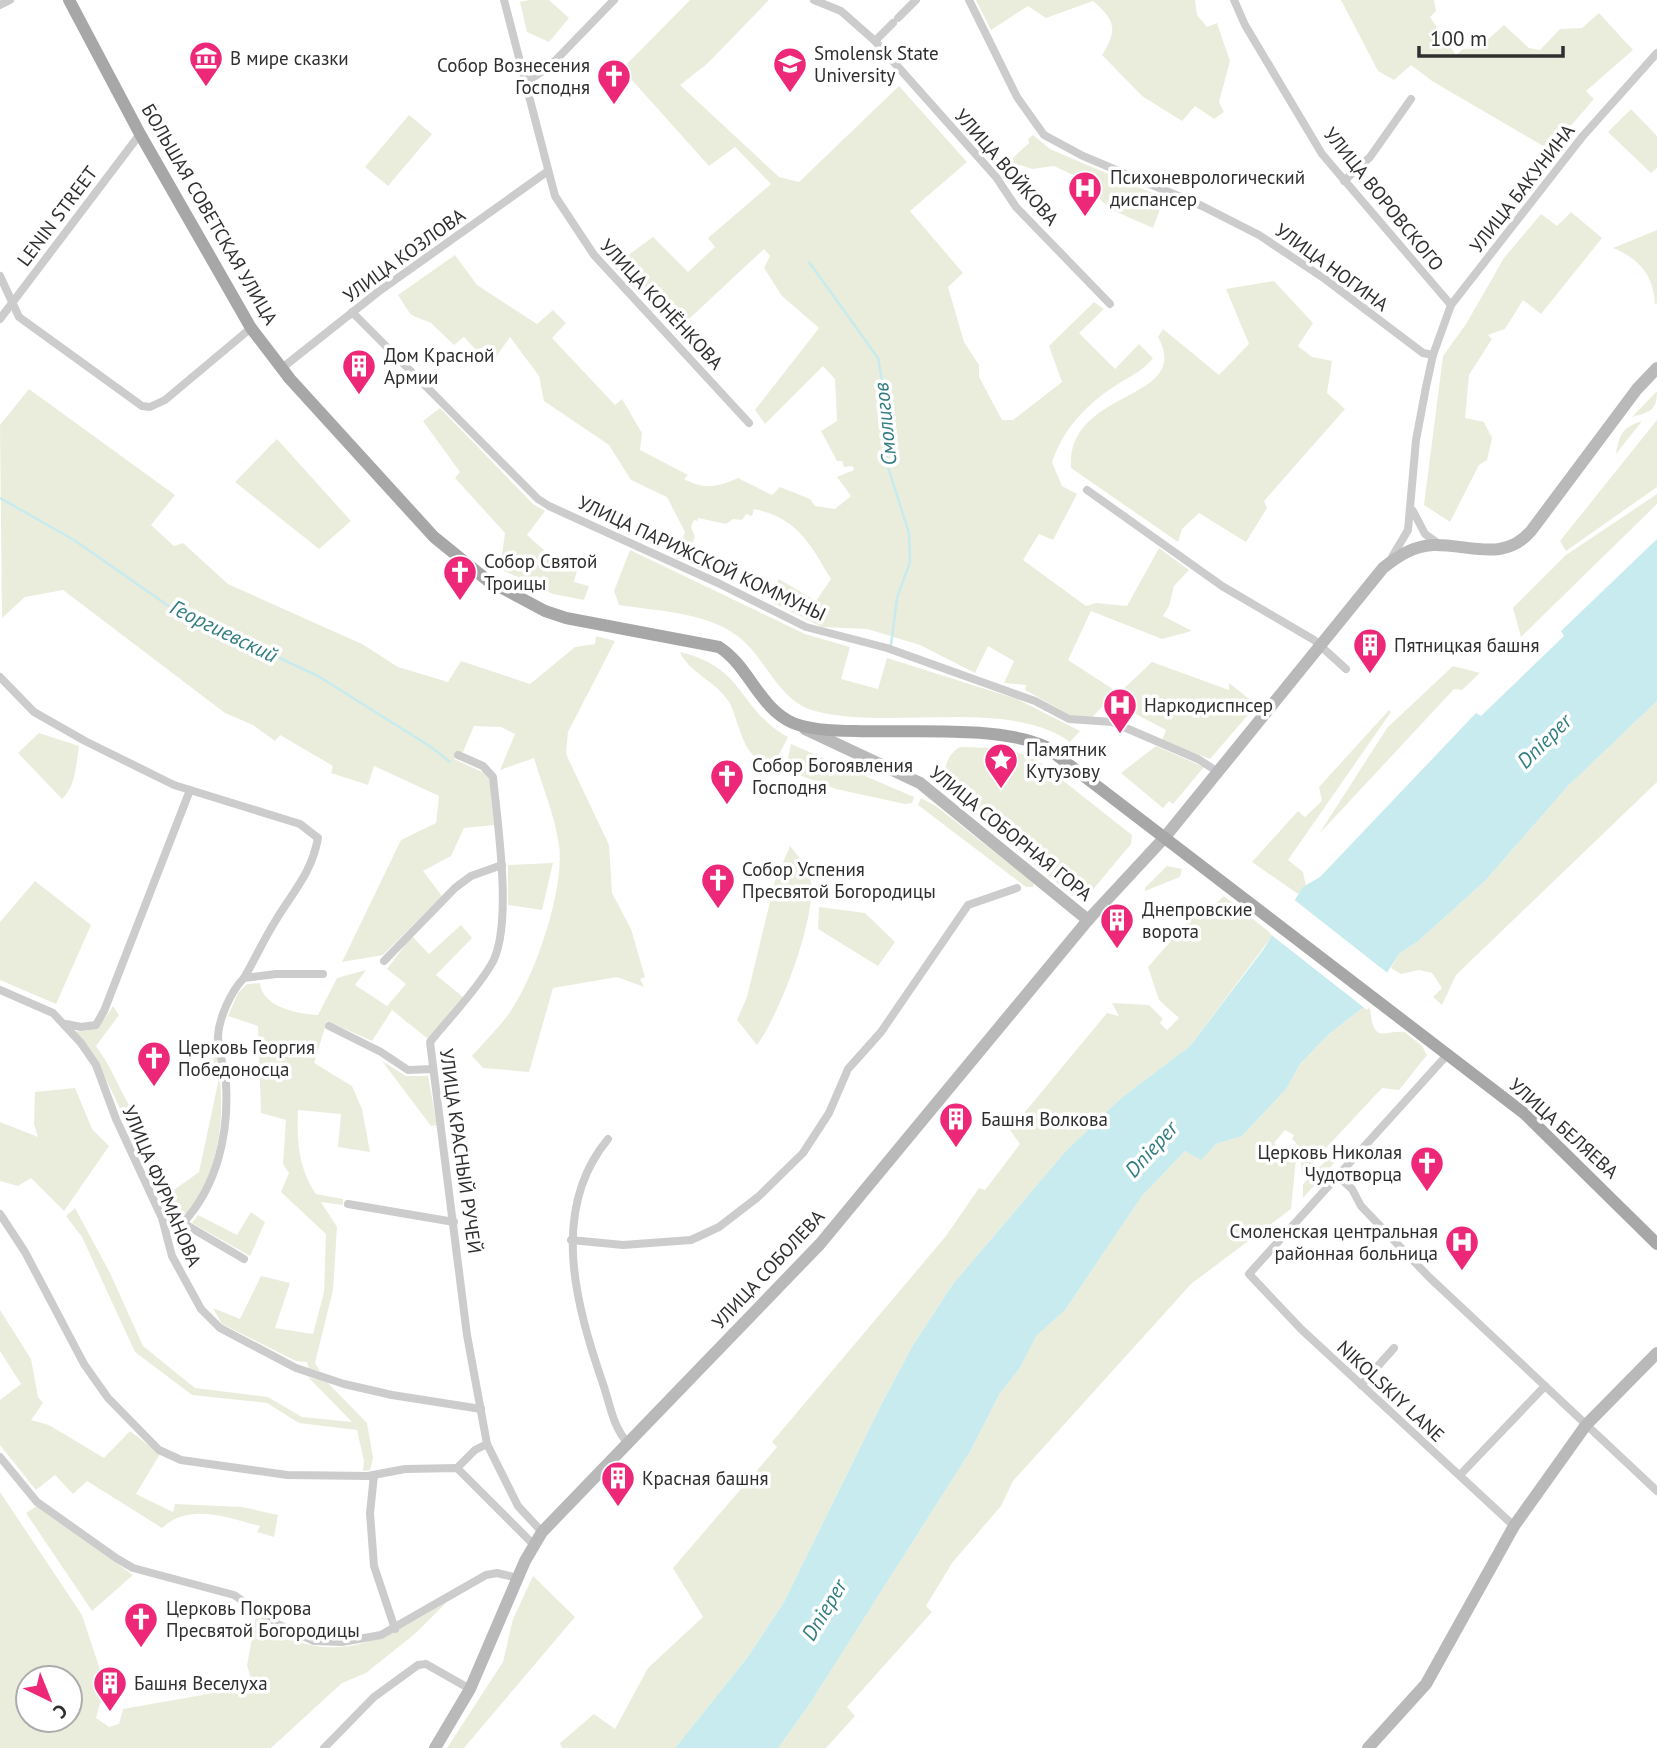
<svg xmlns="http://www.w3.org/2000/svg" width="1657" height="1748" viewBox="0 0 1657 1748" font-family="'PT Sans',sans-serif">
<rect width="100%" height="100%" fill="#fff"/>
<g fill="#ebeddc" fill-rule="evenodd">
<polygon points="529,0 549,0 569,18 549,42 527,32 520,2"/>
<path d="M690,0H769L707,64L680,85L779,177L799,182L899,86L967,162L910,211L963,273L948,287L964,342L979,365V377L1002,420H1013L1062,382L1049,346L1094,302L1104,309L1079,333L1115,369L1139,344L1153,358C1144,370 1131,376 1118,384C1087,404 1065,426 1052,462L1062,486L1077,494L1053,540L1039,534L1023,560L1086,606L1096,603L1127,606L1159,548L1189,570L1174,586L1169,606L1163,616L1192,631L1162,639L1091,611L1068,660L1119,693L1152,662L1229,690V683L1253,702L1249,705L1253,709L1210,759L1162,740L1166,730L1132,712L1134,705L1112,696L1086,724L1025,690L1026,685L1004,683L1014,661L988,646L975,673L920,645L867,629L822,627L768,600L779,579L816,601L831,579C810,544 798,518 754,509L752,516L746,514L742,520L733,519L726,524L698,518L697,521L694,520L691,527L695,537L685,559H676L685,532L667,497L631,480L609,445L544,401L539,376L510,337L493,361L482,347L477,351L464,337L454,345L431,323L411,315L398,295L455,255L477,285L537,324L553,310L566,323L552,338L615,405L622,399L642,433L640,450L688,475L684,479C705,490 718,487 738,478L772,495L780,487L810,499L815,506L835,509L851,496L837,477L854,470L853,466L844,467L842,461H837L821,431L837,421L835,379L823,366L765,424L755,410L819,328L782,296L764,268L770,256L764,249L675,332L613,266L653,237L688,272L715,247L708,238L771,184L735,147L709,166L622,69Z"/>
<path d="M976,0H1195L1197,15L1207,27L1217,23L1230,61L1219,102L1224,112L1214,119L1195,106L1182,121L1142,96L1102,55C1119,28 1114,20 1093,1L1046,18L1028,6L991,30Z"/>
<polygon points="1341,0 1434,0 1436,11 1430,17 1456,55 1463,49 1478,48 1504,25 1529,48 1540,50 1560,29 1582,28 1599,13 1633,50 1586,91 1594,99 1550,150 1432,81 1411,65 1394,80 1378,71"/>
<polygon points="1631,109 1657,136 1657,168 1651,173 1608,132"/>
<polygon points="409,115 432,134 388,186 365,167"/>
<polygon points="1033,135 1050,149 1164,198 1153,228 1112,210 1073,175 1054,166 1032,169 1020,165 1001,177 1002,168 1029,143 1028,139"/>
<polygon points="1571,212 1602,238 1541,314 1523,300 1505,329 1488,335 1492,339 1469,375 1465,418 1484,422 1492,438 1487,460 1479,465 1450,522 1424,505 1443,356 1466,324 1504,258 1541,214 1557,226"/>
<path d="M1657,230V303L1655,305C1654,275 1639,259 1613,248Z"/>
<path d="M1274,281L1313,323L1298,346L1312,357L1332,361L1327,393L1345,409L1264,501L1267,508L1246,542L1199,513L1182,529L1178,542L1071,468C1066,388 1194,402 1158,337L1163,329L1219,375L1249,344L1226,289Z"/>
<path d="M29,389L175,495L151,525L174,546L183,543L228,584L362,644L398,667L448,682L461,661L530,684L575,647L595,644L596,636L615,641L568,732L566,754L609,845L612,893L631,929L645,977L640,979L644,987L617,977L553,988L529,1072L483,1068L472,1056C484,1042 499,1028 510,1012C535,976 565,889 559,845C555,816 542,786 534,758L500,770L515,734L501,727L474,726L463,752L454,759L489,775L494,825L464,828L451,856L423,871L442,896L383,955L342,962L401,840L436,823L439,796L374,766L368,785L331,773L333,766L280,735L275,741L253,725L225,713L63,590L25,597L2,618L0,425Z"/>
<path d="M1657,391C1657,411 1650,412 1632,417Z"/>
<polygon points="440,408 533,504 545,511 527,535 561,565 577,570 574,582 589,586 584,600 553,594 500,569 505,533 455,478 460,472 423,421"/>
<polygon points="1657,420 1657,487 1566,551 1560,541"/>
<path d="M1642,421L1616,454C1619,434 1623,427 1642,421Z"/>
<polygon points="277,439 351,521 319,549 235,482"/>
<polygon points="1657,494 1657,504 1521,637 1513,608 1566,555"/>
<path d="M630,550L805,634L850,647L841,679L878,689L887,658L1017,699L1080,731L1070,742C1007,697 890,731 815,711C777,701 766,656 736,635C705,612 656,611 619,605L614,591Z"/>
<path d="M680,652C747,668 738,710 788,737L776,761C743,769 740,721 729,702C718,683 687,671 680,652Z"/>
<polygon points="1453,666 1480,673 1462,690 1454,689 1319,834 1387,728"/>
<polygon points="1657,701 1657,782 1456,975 1442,1005 1433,997 1442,988 1432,973 1419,970 1401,974 1391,968 1400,953 1417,942 1485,881 1568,786"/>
<polygon points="1389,710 1391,712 1288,860 1303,872 1306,886 1298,894 1252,862 1298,811 1305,817 1322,801 1319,787"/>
<path d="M39,733L79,746C76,764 76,786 62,799L18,753Z"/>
<polygon points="791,744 914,797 912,803 905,804 836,789 789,771 786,767"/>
<polygon points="1156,746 1204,767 1173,804 1169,801 1163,808 1121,773"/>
<path d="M960,747L1002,748L1033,757L1132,835L1131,844L1085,899L1075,898L947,790C940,777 946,754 960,747Z"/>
<polygon points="921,798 936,806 1034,883 1033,887 1026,887 918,805"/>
<path d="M790,846C798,856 807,866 810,878C819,913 779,1016 757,1045L737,1020L747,997L775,881Z"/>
<polygon points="553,863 542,910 508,905 508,865"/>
<polygon points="1167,866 1182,869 1180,877 1145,891 1145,888"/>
<polygon points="35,881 91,925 56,1004 0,980 0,922"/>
<polygon points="1224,896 1273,935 1190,1046 1120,1099 1065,1152 953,1284 913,1345 882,1403 784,1602 747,1658 675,1748 562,1748 560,1743 594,1714 615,1729 648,1668 703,1617 673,1568 777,1447 772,1442 946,1236 979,1188 985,1190 1020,1144 1010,1130 1107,1013 1119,1016 1112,1003 1149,1005 1163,1019 1160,1023 1167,1030 1179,1018 1159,1000 1148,967 1205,902 1214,905"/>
<polygon points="819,907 865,913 895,942 878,966 818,929"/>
<path d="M461,925L472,938L436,975L463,997L428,1039L392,1010L372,1041L327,1021L314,1063L352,1086L362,1109L370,1152L338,1147L341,1114L298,1110C297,1142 298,1167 316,1194L343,1199V1205L321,1202L337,1227L333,1290L315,1363L320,1371L309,1369L307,1362L296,1361L222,1324L213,1308L240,1319L261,1276L290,1283L275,1328L313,1334L324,1292L326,1234L281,1192L289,1173L283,1164L286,1120L261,1113L258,1026L228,1016L238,993L247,984L260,983C262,1007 298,1014 318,1015L337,978L366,970L355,985L387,1006L406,984L387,969L412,936L429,954Z"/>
<path d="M113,1006L119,1015L96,1046C116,1073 125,1107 148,1131L143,1140L171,1192L199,1172L218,1083L212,1053L214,1036C224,1091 227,1141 201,1192C194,1205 186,1218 171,1221C138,1158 118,1087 75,1031C96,1033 103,1022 113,1006Z"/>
<path d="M1365,1006L1370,1009C1374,1045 1383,1030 1405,1032L1422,1046L1427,1055L1399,1090L1382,1088L1326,1148L1305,1152L1292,1139L1294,1135L1285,1130L1274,1143L1282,1151L1285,1147L1296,1159L1291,1209L1191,1284L1013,1481L1001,1506L952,1563L926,1606L932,1612L847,1707L855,1716L826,1748H778L809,1705L971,1450L1000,1393L1020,1368L1036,1335L1065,1310L1142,1196L1185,1151L1201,1159L1216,1144L1242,1136L1287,1088L1300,1064L1329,1034Z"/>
<polygon points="382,1061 406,1076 428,1076 437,1125 431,1126"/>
<polygon points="75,1088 92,1129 109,1146 64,1211 31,1178 18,1186 0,1181 0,1122 38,1137 34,1124 35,1092"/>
<polygon points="1341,1145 1343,1153 1303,1198 1303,1184"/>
<polygon points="1322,1155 1302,1175 1301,1161 1304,1157"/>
<polygon points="75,1208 110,1273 143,1346 195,1388 268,1397 302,1417 352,1422 308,1377 327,1382 367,1423 373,1458 370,1470 363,1471 364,1461 357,1430 299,1423 267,1403 192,1395 135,1352 82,1237 66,1216"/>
<polygon points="251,1212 265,1222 250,1256 192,1223 198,1215 237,1235"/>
<path d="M0,1310L31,1359L38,1397L43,1403L31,1420L49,1425L104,1458L130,1431L160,1454L136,1494L173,1512L175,1504L242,1507L278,1515L274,1537L257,1532L260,1526C227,1518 190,1502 162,1528L87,1481L73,1494L55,1475L36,1490L0,1445V1400L21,1384L0,1351Z"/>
<path d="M0,1492L82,1615L110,1700L100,1703L96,1718L109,1727L119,1724L123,1709L253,1686L247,1665L256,1616C268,1624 282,1637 296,1641C353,1661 400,1629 447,1602L416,1633L366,1673L342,1683L271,1748H0ZM28,1678H70V1720H28Z"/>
<polygon points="37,1506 133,1575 92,1611 26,1513"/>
<polygon points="533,1576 575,1617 464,1748 447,1748 503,1662 513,1619"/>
</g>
<polygon fill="#c7ebee" points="1657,539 1657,701 1568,786 1485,881 1417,942 1400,953 1365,1006 1329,1034 1300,1064 1287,1088 1242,1136 1216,1144 1201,1160 1185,1151 1142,1196 1065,1310 1036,1336 1020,1368 1000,1393 971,1450 809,1705 778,1748 675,1748 747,1658 784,1602 882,1403 913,1345 953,1284 1065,1152 1120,1099 1190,1046 1263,950 1303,887 1320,877 1476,713 1481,716 1564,636 1561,631"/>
<polygon fill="#fff" points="1292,898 1390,975 1367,1010 1270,934"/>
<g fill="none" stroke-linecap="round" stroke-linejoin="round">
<g stroke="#c7ebee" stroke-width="2.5">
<polyline points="809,262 878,358 886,405 887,464 909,533 910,562 897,598 891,645"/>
<polyline points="0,498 74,540 170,607 318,676 431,747 450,762"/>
</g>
<g stroke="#ccc" stroke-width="8">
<polyline points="504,0 555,196 594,255 749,423"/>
<polyline points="814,0 841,11 875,41 996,177 1016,207 1110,304"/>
<polyline points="969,0 1017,97 1044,135 1083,156 1202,206 1259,235 1325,279 1423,353 1433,355"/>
<polyline points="1234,0 1245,25 1322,154 1451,305"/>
<polyline points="0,5 10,0"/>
<polyline points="898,18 916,0"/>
<polyline points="875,41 893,23"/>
<polyline points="525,83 550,66 614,0"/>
<polyline points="1344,181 1370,157 1411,99"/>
<polyline points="0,276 19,317 142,406 150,407 165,400 251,328"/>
<polyline points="352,312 538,499 549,506 718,583 806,627 887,648 1035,701 1069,719 1112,722 1198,759 1218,772"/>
<polyline points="0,319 140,134"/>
<polyline points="282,368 378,292 548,171"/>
<polyline points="1087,490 1222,586 1314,640 1346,669"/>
<polyline points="1413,511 1425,534 1439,544"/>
<polyline points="1392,557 1408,530 1416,440 1426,387 1433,355 1451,305 1582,137 1657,53"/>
<path d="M0,677L34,712L85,741L174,785L300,824L318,838C312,872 293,892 276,920C264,939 255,959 244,978C231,991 219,1018 218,1036C218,1052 225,1068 226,1084C229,1134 217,1186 183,1223L244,1259"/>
<path d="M458,755L483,766L493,777C497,821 514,928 491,965C475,992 450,1017 430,1042L467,1335L487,1444L518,1506L542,1532"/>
<polyline points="384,961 455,888 471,876 502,865"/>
<polyline points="244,978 276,974 323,974"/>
<polyline points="0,990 53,1013 81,1043 96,1065 116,1119 162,1218 172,1256 201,1309 220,1328 296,1368 344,1384 392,1395 481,1409"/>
<polyline points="66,1024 81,1027 96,1025 104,1011 190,790"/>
<polyline points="329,1026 381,1052 408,1070 433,1069"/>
<polyline points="1447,1055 1249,1274 1301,1329 1514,1526"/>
<path d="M608,1139C549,1210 576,1305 603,1384C610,1404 613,1427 627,1442"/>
<polyline points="1337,1175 1352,1189 1361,1206 1429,1277 1657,1491"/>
<polyline points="348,1204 454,1222"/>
<polyline points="0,1214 25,1252 84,1364 108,1398 159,1450 181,1460 287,1475 368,1476 405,1469 457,1468 534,1545"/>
<polyline points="571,1240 623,1245 691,1240 719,1227 758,1197 803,1153 829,1113 848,1069 881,1032 968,905 1017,888"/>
<polyline points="1361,1385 1394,1348"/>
<polyline points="0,1457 37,1502 116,1558 133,1568 234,1595 275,1623 314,1641 342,1642 381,1635 486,1575 497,1573 518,1578"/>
<polyline points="457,1468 475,1450 487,1444"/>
<polyline points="374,1475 370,1513 374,1566 395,1629"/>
<polyline points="1460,1475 1545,1386"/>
<polyline points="324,1748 374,1697 418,1665 426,1664 470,1689"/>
</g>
<g stroke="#b9b9b9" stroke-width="12">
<polyline points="805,729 920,783 1088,920"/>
<path d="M435,1748L470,1689L525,1561L542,1532L820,1244L1088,920L1165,837L1383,568C1398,556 1413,546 1433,545C1469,544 1504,563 1531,531L1637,389L1657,368"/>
<polyline points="1368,1748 1426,1684 1514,1526 1586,1425 1657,1353"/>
</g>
<path stroke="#a7a7a7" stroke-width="12" d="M69,0L140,134L251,328L290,379L434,537L487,580L545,611L566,618L719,647C749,666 759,708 793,723C810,730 837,731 856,731C909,733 1000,725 1046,747L1525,1114L1657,1244"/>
</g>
<defs>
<g id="museum-pin" transform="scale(1.75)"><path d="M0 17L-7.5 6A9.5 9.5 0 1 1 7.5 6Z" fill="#ee2879" stroke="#fff"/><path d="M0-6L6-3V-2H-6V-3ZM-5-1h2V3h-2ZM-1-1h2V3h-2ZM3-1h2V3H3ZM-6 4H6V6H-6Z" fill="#fff"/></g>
<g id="university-pin" transform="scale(1.75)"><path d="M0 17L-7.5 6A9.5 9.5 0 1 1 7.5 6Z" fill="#ee2879" stroke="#fff"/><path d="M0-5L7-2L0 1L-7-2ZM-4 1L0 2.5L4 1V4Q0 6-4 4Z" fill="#fff"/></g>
<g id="church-pin" transform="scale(1.75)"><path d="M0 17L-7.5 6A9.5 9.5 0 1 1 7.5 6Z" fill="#ee2879" stroke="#fff"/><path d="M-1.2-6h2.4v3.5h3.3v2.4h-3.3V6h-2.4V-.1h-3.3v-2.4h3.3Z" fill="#fff"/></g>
<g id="hospital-pin" transform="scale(1.75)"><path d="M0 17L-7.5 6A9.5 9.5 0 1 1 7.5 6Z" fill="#ee2879" stroke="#fff"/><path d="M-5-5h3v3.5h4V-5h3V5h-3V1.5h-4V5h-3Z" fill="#fff"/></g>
<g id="building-pin" transform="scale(1.75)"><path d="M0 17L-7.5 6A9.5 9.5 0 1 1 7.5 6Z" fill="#ee2879" stroke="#fff"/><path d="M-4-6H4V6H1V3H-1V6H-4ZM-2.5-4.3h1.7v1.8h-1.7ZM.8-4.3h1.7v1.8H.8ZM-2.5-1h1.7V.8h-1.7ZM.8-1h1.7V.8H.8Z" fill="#fff"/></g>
<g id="sight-pin" transform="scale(1.75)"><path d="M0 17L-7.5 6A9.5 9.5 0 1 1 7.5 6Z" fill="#ee2879" stroke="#fff"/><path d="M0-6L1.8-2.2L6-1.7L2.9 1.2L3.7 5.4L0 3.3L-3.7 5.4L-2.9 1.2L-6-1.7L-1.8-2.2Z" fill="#fff"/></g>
</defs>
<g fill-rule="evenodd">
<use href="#museum-pin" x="206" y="58"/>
<use href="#university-pin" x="790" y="64"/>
<use href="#church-pin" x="614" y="76"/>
<use href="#hospital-pin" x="1085" y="188"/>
<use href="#building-pin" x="359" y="366"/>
<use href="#church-pin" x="460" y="572"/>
<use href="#building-pin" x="1370" y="645"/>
<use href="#hospital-pin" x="1120" y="705"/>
<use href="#sight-pin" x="1001" y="760"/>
<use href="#church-pin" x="727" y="776"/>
<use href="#church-pin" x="718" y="880"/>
<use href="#building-pin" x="1117" y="920"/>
<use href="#church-pin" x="154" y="1058"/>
<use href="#building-pin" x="956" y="1119"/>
<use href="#church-pin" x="1427" y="1163"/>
<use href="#hospital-pin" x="1462" y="1242"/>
<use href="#building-pin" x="618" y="1478"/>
<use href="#church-pin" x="141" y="1619"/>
<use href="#building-pin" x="110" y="1683"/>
</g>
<g text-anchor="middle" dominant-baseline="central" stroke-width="7" stroke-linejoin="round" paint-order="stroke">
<g font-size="19" fill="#2f2f2f" stroke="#fff" text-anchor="start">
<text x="814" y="53">Smolensk State<tspan x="814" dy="22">University</tspan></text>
<text x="230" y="58">В мире сказки</text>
<text x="590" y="65" text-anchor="end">Собор Вознесения<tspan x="590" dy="22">Господня</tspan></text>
<text x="1110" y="177">Психоневрологический<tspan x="1110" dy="22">диспансер</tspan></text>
<text x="384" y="355">Дом Красной<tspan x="384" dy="22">Армии</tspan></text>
<text x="484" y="561">Собор Святой<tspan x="484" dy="22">Троицы</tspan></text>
<text x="1394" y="645">Пятницкая башня</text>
<text x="1144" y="705">Наркодиспнсер</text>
<text x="1026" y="749">Памятник<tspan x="1026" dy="22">Кутузову</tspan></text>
<text x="752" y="765">Собор Богоявления<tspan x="752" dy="22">Господня</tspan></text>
<text x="742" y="869">Собор Успения<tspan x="742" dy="22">Пресвятой Богородицы</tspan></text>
<text x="1142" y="909">Днепровские<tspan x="1142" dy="22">ворота</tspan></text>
<text x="178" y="1047">Церковь Георгия<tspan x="178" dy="22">Победоносца</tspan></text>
<text x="981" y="1119">Башня Волкова</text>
<text x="1402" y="1152" text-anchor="end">Церковь Николая<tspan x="1402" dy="22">Чудотворца</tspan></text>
<text x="1438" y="1231" text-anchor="end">Смоленская центральная<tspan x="1438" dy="22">районная больница</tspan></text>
<text x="642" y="1478">Красная башня</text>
<text x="166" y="1608">Церковь Покрова<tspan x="166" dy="22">Пресвятой Богородицы</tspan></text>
<text x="134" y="1683">Башня Веселуха</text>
</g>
<g font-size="19" fill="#2f2f2f" stroke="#fff">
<text transform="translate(1007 167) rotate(49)">УЛИЦА ВОЙКОВА</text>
<text transform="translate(1522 188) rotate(-52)">УЛИЦА БАКУНИНА</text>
<text transform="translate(1384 199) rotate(51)">УЛИЦА ВОРОВСКОГО</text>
<text transform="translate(210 214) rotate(60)">БОЛЬШАЯ СОВЕТСКАЯ УЛИЦА</text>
<text transform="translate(57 216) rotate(-53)">LENIN STREET</text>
<text transform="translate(404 255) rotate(-36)">УЛИЦА КОЗЛОВА</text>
<text transform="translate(1332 267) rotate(36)">УЛИЦА НОГИНА</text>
<text transform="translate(662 304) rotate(47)">УЛИЦА КОНЁНКОВА</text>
<text transform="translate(702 558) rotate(25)">УЛИЦА ПАРИЖСКОЙ КОММУНЫ</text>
<text transform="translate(1011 833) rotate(39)">УЛИЦА СОБОРНАЯ ГОРА</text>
<text transform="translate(1564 1128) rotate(42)">УЛИЦА БЕЛЯЕВА</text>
<text transform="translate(461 1151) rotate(82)">УЛИЦА КРАСНЫЙ РУЧЕЙ</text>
<text transform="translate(162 1186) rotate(67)">УЛИЦА ФУРМАНОВА</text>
<text transform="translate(768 1269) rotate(-47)">УЛИЦА СОБОЛЕВА</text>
<text transform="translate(1391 1391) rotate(43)">NIKOLSKIY LANE</text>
</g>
<g font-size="21" font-style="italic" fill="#327d81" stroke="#fff">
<text transform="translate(885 424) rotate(-96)">Смолигов</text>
<text transform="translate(224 631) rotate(26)">Георгиевский</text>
<text transform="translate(1544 741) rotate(-45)">Dnieper</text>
<text transform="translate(1151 1149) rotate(-48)">Dnieper</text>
<text transform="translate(824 1610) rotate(-59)">Dnieper</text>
</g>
</g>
<g transform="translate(49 1699) rotate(137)"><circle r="33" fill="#ffffff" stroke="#acacac" stroke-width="2"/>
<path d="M0-5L12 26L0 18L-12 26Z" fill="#ee2879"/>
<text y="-10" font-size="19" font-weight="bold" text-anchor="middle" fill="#2f2f2f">С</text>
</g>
<path d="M1419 46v10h144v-10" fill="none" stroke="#2f2f2f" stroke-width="3.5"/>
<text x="1430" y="46" font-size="21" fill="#2f2f2f" stroke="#ffffff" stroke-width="5" paint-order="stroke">100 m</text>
</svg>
